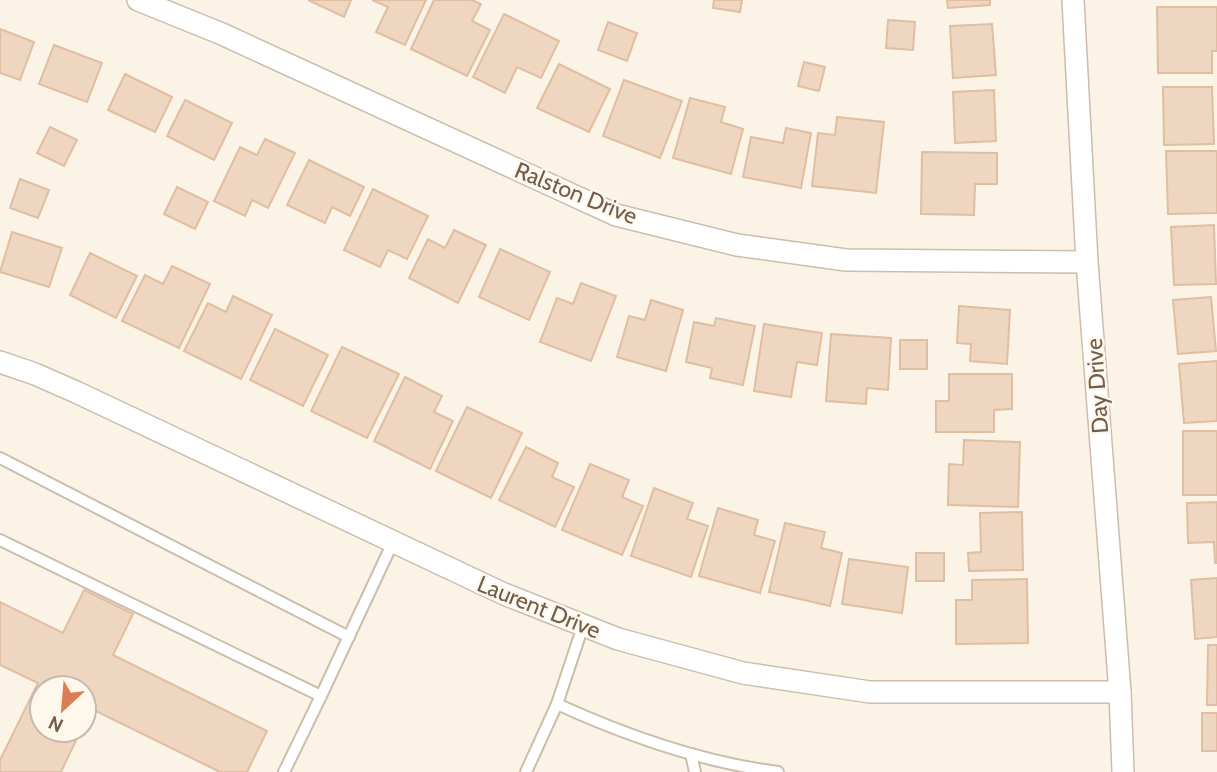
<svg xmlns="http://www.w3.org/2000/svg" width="1217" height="772" viewBox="0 0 1217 772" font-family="Cabin,sans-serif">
<rect width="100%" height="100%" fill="#fbf4e6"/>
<g fill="#eed6c0" stroke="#dfbea1" stroke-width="2">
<polygon points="308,0 351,0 344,17"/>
<polygon points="372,0 426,0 405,45 376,32 388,7"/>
<polygon points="434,0 472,0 481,4 472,21 490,30 467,76 411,49"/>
<polygon points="714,0 742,0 740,12 713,8"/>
<polygon points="947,0 990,0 990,5 948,8"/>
<polygon points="1157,7 1217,7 1217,51 1212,51 1212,73 1158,73"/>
<polygon points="504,14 559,41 541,78 517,67 505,93 473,77"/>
<polygon points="888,20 915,22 913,50 886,48"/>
<polygon points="608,22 637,33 627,61 598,50"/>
<polygon points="992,24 996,75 953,78 950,26"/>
<polygon points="0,29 34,42 20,80 0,73"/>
<polygon points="54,45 102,63 87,102 39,84"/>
<polygon points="804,62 825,67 819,91 798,86"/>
<polygon points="559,64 610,89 589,132 537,108"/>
<polygon points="125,74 172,97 155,132 108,110"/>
<polygon points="624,80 682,101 660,158 603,136"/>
<polygon points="1163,87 1212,87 1214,144 1164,145"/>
<polygon points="994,90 996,141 955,143 953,92"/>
<polygon points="690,98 725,107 721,122 743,129 731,174 673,158"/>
<polygon points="185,100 232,123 214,160 167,136"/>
<polygon points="837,117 884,122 876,193 812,186 818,133 835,135"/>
<polygon points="50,127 77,140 64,166 37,153"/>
<polygon points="786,128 811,133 801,188 743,177 751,137 783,143"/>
<polygon points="265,139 295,153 268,208 252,200 245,216 214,201 240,147 257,155"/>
<polygon points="1166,151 1217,151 1217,213 1168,214"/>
<polygon points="922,152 997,153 997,184 975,184 974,215 921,214"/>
<polygon points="309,160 364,187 350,216 332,207 325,223 287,205"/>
<polygon points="20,179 49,190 38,218 10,208"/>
<polygon points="177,187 208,202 195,229 164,214"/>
<polygon points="373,189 428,216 407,259 388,250 380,267 344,250"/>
<polygon points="1214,225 1216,284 1174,285 1171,227"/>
<polygon points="454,230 486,245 458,303 409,278 428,239 445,248"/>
<polygon points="12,232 62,248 49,287 0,272"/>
<polygon points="500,249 550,272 529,320 479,297"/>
<polygon points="90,253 137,276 116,318 70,295"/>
<polygon points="172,266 210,284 179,348 122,321 145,275 163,284"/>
<polygon points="581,283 616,296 591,361 540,342 557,298 573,304"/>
<polygon points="233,296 272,315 241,379 184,351 208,303 226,312"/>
<polygon points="1211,297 1216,351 1178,354 1173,300"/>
<polygon points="651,300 683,310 666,371 617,357 629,316 645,320"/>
<polygon points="959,306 1010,310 1007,364 970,361 971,344 957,343"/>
<polygon points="716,318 755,326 743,385 710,378 712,368 686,362 694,322 714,326"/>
<polygon points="764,324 822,333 817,365 797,362 791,397 754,391"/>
<polygon points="275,329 328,355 303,406 250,380"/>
<polygon points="831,334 891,338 888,390 867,388 866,404 826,401"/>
<rect x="900" y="340" width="27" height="29"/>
<polygon points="342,347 399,374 367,438 311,411"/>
<polygon points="1217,361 1217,421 1184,423 1179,364"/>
<polygon points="949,374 1012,374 1012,409 994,410 994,432 936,432 936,401 949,401"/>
<polygon points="405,377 442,396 434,412 453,421 430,469 374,441"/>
<polygon points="467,407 522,433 491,498 436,471"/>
<rect x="1183" y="431" width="34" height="64"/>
<polygon points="964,440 1020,442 1018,507 948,505 949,464 963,465"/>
<polygon points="526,447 558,463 552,477 574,487 555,527 499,500"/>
<polygon points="590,464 629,480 622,497 643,506 622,555 562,530"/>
<polygon points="654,488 693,503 687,519 708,526 691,577 631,556"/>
<polygon points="1217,502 1217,563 1215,563 1214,542 1188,543 1187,503"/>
<polygon points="718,508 758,520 754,535 775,541 760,593 699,576"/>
<polygon points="1022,512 1023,570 969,571 968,553 981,552 980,513"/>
<polygon points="785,523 825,532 821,548 842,553 830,606 769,592"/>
<rect x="916" y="553" width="28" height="28"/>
<polygon points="849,559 908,567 902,613 842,604"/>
<polygon points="1217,578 1217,637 1195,639 1191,580"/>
<polygon points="1027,579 1028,643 956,644 956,600 972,600 972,580"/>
<polygon points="84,590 133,614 113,655 267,731 247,772 220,772 92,709 84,724 84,688 42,688 42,730 81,730 61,772 0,772 0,760 38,683 0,665 0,602 63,633"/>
<polygon points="1208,645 1217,645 1217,705 1207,705"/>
<rect x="1202" y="713" width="15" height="38"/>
</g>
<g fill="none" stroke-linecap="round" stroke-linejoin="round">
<g stroke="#ccbdad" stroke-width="14">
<g id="service">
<polyline points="0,458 349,637"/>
<polyline points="0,540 321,696 393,542"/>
<path d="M583,626L557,704C627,736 701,762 778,772"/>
<polyline points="691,754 695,772"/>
<polyline points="284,772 321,696"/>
<polyline points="526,772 557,704"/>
</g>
</g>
<g stroke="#ccbdad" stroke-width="24">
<g id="minor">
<polyline points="138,0 222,34 616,215 737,245 846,260 1087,262"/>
<polyline points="1073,0 1087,262 1120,692 1123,772"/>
<polyline points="0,362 35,374 76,392 504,594 618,639 743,673 870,692 1120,692"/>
</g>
</g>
<use href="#service" stroke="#fff" stroke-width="10"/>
<use href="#minor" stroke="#fff" stroke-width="21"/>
</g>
<g text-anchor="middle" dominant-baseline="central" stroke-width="5" stroke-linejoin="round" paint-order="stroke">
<g font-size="23" fill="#725d4d" stroke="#fef8ec">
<text transform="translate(576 193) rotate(22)">Ralston Drive</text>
<text transform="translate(1097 386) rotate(-94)">Day Drive</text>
<text transform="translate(539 607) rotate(22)">Laurent Drive</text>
</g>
</g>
<g transform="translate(63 709) rotate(206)"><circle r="33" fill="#fef8ec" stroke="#c6baac" stroke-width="2"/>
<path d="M0-5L12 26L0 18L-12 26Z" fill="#db7d55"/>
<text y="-10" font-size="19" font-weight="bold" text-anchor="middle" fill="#725d4d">N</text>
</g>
</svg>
